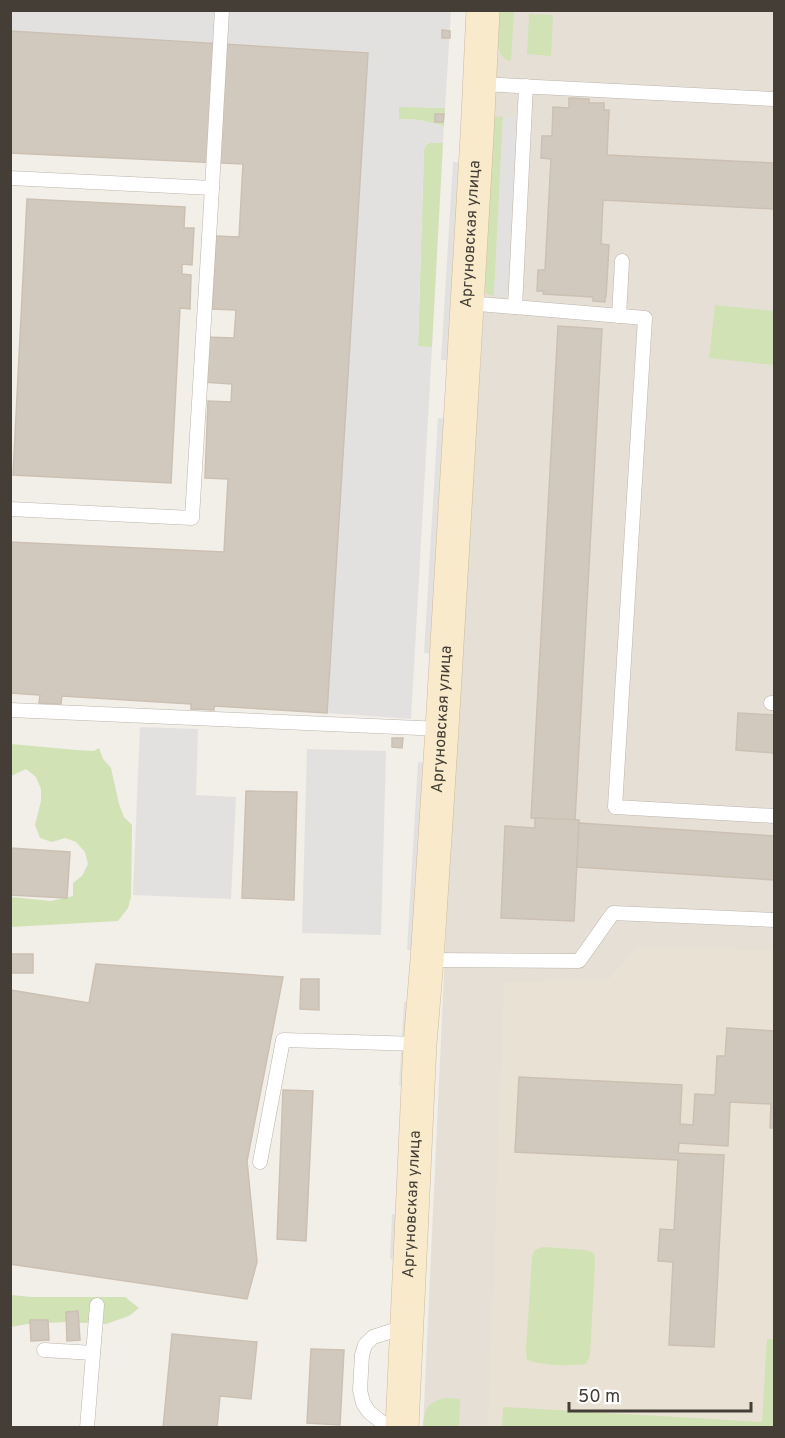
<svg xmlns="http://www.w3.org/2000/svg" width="785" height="1438" viewBox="0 0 785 1438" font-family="Overpass,sans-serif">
<rect width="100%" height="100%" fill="#f2eee8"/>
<polygon fill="#e5dfd6" points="500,11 774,11 774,1427 423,1428 449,866 485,289"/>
<polygon fill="#e9e1d3" points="636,947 774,950 774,1427 488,1428 504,982 609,979"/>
<g fill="#d1e2b5">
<path d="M500,11H514L511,61C491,58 499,25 500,11Z"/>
<polygon points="529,14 553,15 551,56 527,54"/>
<polygon points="399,106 445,108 444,126 420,120 398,119"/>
<polygon points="494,116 503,117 494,296 486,294 485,288"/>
<polygon points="430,143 443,143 432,347 418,347 424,149 427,144"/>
<polygon points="715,305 774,311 774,365 709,358"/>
<polygon points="11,744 76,750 94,751 99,748 103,759 111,768 119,804 124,817 132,825 131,897 128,908 118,921 11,927 11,897 51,901 73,896 73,883 82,876 88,864 85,852 76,842 65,838 52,842 40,838 35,825 41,801 41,789 36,777 26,769 11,776"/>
<path d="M543,1247L585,1250L594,1253L595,1262L590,1356L586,1364C568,1366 545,1366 527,1360L526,1351L532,1257L535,1250Z"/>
<polygon points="11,1295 32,1297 125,1297 139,1308 129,1316 106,1324 66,1322 27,1324 11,1327"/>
<polygon points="767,1339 774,1339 774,1427 502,1427 503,1407 762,1422"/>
<path d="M447,1398L460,1399L459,1427H423C424,1409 428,1401 447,1398Z"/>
</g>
<g fill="#e3e1df">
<polygon points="10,11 451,11 445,108 399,107 399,119 420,120 444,126 443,143 430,143 427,144 424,150 418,346 432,347 411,719 327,713 368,54 11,31"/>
<polygon points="503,117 517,118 507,297 494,296"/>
<polygon points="453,162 462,163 450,360 441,360"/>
<polygon points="438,418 447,419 433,654 424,653"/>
<polygon points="140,727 198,729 196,795 236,797 231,899 133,895"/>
<polygon points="307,749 386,751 381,935 302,933"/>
<polygon points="418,762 427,763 417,950 407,950"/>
<polygon points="404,1002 414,1003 409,1087 399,1086"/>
<polygon points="392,1214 402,1214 399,1260 390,1259"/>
</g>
<g fill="#d2c9be" stroke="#ccc0b2" stroke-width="1.5">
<polygon points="442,30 450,31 450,38 442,38"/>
<polygon points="10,31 368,53 327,713 214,706 214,710 191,709 191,704 62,696 61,704 39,703 40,695 10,693 10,542 224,552 228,479 205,478 208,401 231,402 232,384 203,382 205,337 234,338 236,310 212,309 216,236 239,237 243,164 10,153"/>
<polygon points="569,98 589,99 589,103 604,103 604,110 609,110 607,155 774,163 774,209 603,200 601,244 609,245 606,297 605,297 605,302 593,301 593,297 543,294 544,291 537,291 538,270 545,270 551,159 541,158 542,136 552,136 553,107 569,108"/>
<polygon points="435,114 444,114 443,122 435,122"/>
<polygon points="27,199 185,207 184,228 194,228 192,265 182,264 182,274 191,275 190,309 180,308 171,483 13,475"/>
<polygon points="558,326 602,329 575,820 531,818"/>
<polygon points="738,713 774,715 774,753 736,750"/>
<polygon points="392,738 403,738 402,748 392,747"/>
<polygon points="246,791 297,792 294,900 242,898"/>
<polygon points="535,818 579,820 574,921 501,918 505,826 535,828"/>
<polygon points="579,823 774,836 774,880 577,867"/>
<polygon points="10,848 70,852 67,898 10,895"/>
<rect x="10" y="954" width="23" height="19"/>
<polygon points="96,964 283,977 247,1161 257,1262 247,1299 10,1264 10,990 89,1003"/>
<polygon points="301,979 319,979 319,1010 300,1009"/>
<polygon points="727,1028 774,1031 774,1128 770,1128 771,1104 730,1102 728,1146 679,1143 678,1153 724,1155 714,1347 669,1345 673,1262 658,1261 660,1229 674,1230 678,1160 515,1152 519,1077 682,1085 680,1124 693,1125 695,1094 715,1095 717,1056 725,1056"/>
<polygon points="283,1090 313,1091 306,1241 277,1239"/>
<polygon points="78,1311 80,1340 67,1341 66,1312"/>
<polygon points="30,1320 48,1320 49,1340 31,1341"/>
<polygon points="172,1334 257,1342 251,1399 220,1396 217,1428 163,1428"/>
<polygon points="311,1349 344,1350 340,1425 307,1423"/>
</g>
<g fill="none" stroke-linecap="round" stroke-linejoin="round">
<g stroke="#bcb5ab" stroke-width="15">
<g id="service">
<polyline points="480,84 774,99"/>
<polyline points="10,178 212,188 192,518 10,509"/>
<polyline points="212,188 222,10"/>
<polyline points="467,303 645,318 615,807 774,816"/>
<polyline points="515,307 526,86"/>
<polyline points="619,316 622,261"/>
<polyline points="771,703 774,703"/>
<polyline points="10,710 442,729"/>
<polyline points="427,960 579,961 613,913 774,920"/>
<polyline points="260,1162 283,1040 420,1044"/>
<polyline points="44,1350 93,1353"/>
<polyline points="87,1428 97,1305"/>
<polyline points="389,1428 369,1412 363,1403 360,1390 362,1355 365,1345 373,1337 407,1326"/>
</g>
</g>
<g stroke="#cdbc9c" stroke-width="34">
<g id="secondary">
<path id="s1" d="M402,1428L420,1044L427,960L442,729L477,136L483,10"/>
</g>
</g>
<use href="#service" stroke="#fff" stroke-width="14"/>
<use href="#secondary" stroke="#f8eacb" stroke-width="33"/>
</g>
<g text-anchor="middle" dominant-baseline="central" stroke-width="4.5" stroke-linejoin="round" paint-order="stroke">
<g font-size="16" fill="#443e37" stroke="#fff">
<text stroke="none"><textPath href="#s1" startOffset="1196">Аргуновская улица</textPath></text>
<text stroke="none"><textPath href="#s1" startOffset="710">Аргуновская улица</textPath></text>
<text stroke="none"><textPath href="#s1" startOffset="224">Аргуновская улица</textPath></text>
</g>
</g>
<rect width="785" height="1438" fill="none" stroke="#443e37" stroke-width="24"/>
<path d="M569 1402v9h182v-9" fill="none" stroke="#443e37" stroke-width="3"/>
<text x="578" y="1402" font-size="18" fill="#443e37" stroke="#ffffff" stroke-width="4.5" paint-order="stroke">50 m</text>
</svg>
